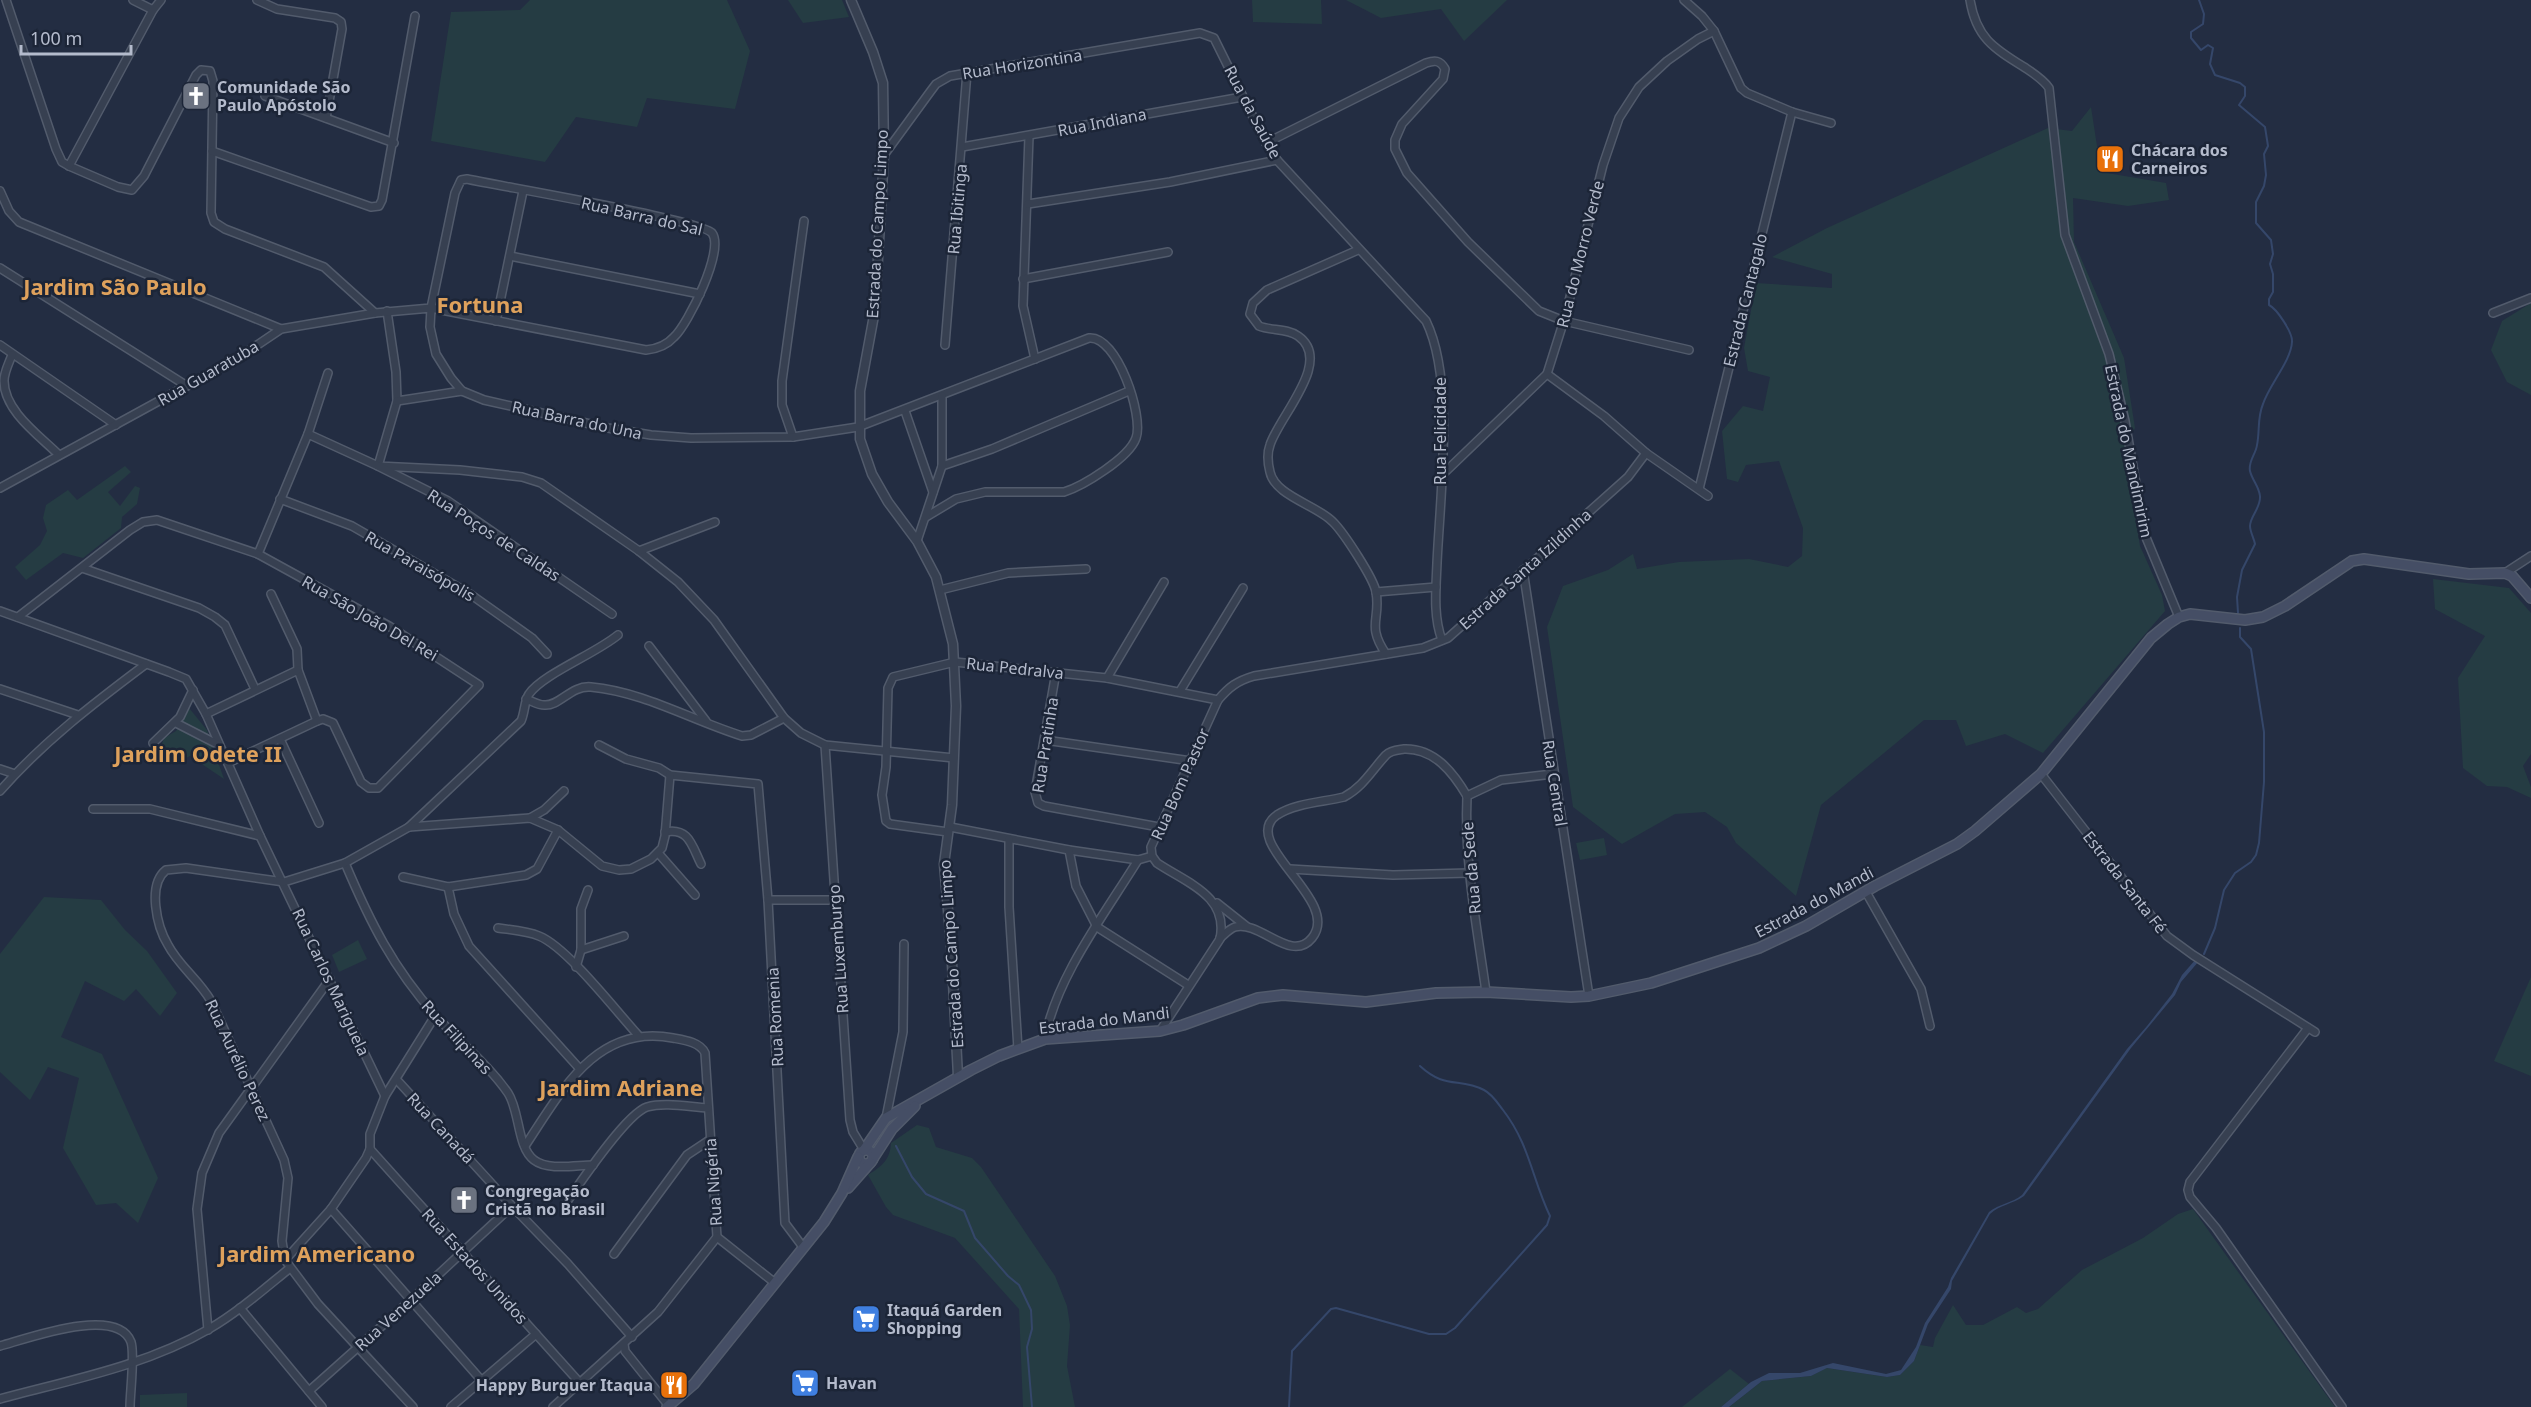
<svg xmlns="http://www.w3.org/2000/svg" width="2531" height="1407" viewBox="0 0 2531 1407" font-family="'Noto Sans',sans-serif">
<rect width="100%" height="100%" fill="#232d42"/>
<g fill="#253c43">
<polygon points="530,0 727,0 750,51 735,109 647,98 637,127 576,117 545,162 431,141 451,12 520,10"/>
<polygon points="788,0 842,0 849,17 803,23"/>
<polygon points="1252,0 1321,0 1322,24 1253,22"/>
<polygon points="1346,0 1507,0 1464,41 1441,9 1381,18"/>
<polygon points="2091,107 2101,172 2166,183 2169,200 2128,206 2073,198 2074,242 2124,358 2135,428 2125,446 2140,546 2162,595 2165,611 2043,753 2005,734 1966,746 1956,720 1924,720 1821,805 1796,896 1736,843 1727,827 1705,812 1675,814 1622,844 1573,807 1547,627 1563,586 1608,570 1633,554 1637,569 1679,562 1749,559 1788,567 1802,556 1803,528 1779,461 1746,465 1738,482 1727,479 1722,431 1743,406 1763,411 1770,377 1748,371 1744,348 1756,283 1832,288 1832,274 1772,257 1827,228 2048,128 2072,131"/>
<polygon points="2531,303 2531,395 2507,382 2491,350 2502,321"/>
<polygon points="125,466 131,472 108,492 120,506 135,486 140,488 137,504 122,517 121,528 83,558 63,553 26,580 15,567 40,545 47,531 43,518 46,505 68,490 77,500"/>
<polygon points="2433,579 2509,588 2531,613 2531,754 2523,766 2531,787 2531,798 2507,787 2487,786 2463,768 2458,678 2485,636 2435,609"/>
<polygon points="189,708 207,730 224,779 190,756 180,761 159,752 164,738 176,731"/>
<polygon points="1604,838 1607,855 1580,860 1576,843"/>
<polygon points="44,897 101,900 125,930 147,951 177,993 160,1016 136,989 124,1001 85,981 61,1037 102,1054 158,1178 138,1223 116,1203 96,1205 63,1148 79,1078 48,1067 30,1100 0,1072 0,954"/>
<polygon points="358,940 367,959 339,972 332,955"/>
<polygon points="2531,977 2531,1076 2494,1061"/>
<path d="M917,1125L929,1128L936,1147L972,1158L981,1167L1055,1276L1067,1306L1070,1325L1067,1366L1075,1407H1023L1019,1309L955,1238L893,1215L886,1207L868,1175C882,1166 890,1160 891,1143Z"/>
<polygon points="2193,1209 2335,1407 1729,1407 1762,1381 1811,1376 1827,1368 1887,1377 1900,1375 1914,1361 1920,1345 1933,1347 1935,1338 1953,1305 1966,1325 1983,1325 2017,1307 2026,1313 2038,1309 2082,1270 2143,1238 2178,1214"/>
<polygon points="1730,1369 1749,1384 1721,1407 1682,1407"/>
<polygon points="187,1393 187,1407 140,1407 140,1395"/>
</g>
<path fill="#35476a" d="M2196,959L2199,961L2181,982L2175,995L2131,1048L2024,1196C2013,1204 1999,1205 1990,1214L1952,1281L1951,1289L1928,1324L1914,1361L1900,1375L1887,1377L1827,1368L1811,1376L1762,1381L1729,1407H1721L1751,1382L1769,1373H1800L1833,1363L1886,1374L1901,1370L1916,1347L1925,1323L1948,1287L1951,1278L1989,1212C1999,1204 2012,1203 2022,1195L2127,1049L2147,1026L2172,994L2182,975Z"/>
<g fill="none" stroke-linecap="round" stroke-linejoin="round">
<g stroke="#35476a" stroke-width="2">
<path d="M2199,0L2204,14L2203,24L2191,32V38L2201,50L2208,45L2213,48L2210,64L2215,75L2240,83L2245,87V96L2239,105L2265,127L2268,146L2264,154L2266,175L2264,186L2256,202V223L2271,240L2273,254L2270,264L2273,274V292L2269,299V305C2277,309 2293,333 2292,342C2291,361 2269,385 2263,404C2257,418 2260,431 2257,445C2256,454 2248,461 2250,471C2252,480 2259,486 2260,496C2261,508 2250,516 2250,526C2250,532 2254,538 2255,544L2242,570L2237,597L2238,613"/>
<polyline points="2204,954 2215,928 2224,890 2235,873 2251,862 2256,855 2259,843 2264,782 2264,732 2251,649 2240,637 2240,628"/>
<polyline points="896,1146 912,1177 926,1194 964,1211 975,1238 1008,1276 1019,1285 1031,1310 1032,1329 1027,1347 1032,1407"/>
<path d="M1289,1407L1292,1351L1331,1309L1336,1308L1429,1334H1446L1455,1328L1547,1225L1550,1216C1532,1179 1530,1145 1503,1110C1497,1102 1492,1094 1484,1090C1459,1077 1446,1090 1420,1066"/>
</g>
<g stroke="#525b6c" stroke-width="10">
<g id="minor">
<polyline points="6,0 56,149 62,162 69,166 118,187 132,190 144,176 196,75 201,70 210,71 213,81 211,213 214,222 225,229 324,267 375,313"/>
<polyline points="133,0 153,10"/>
<polyline points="257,0 277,9 335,18 341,22 342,29 326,118"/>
<polyline points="1684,0 1702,16 1714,31 1741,88 1747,93 1792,112 1831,123"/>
<path d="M1970,0C1976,37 1993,48 2024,67C2033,73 2043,79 2049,88L2065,235L2109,354L2125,421L2145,535L2179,617"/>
<polyline points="265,96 394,143"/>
<polyline points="1029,136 1023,306 1035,359"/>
<path d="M1266,143L1426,63C1435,60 1440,60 1445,69L1443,79L1402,124L1395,140V149L1407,173L1468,242L1539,311L1564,321L1689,350"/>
<polyline points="962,147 1242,97"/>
<polyline points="212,151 371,207 379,206 382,200 415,16"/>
<path d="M884,155L930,92L936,84L950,76L1200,33L1214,38L1266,143L1277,160L1426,321C1455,380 1440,496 1437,563C1436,588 1433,617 1442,640"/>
<polyline points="69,166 153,10 161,0"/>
<polyline points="0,191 9,211 19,222 281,329"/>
<polyline points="1028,204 1170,182 1277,160"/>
<path d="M1358,250L1267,290L1253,303L1250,314L1259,326C1271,331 1287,328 1298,336C1334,361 1279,416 1270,445C1267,453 1268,464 1270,472C1275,496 1317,505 1333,522C1344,533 1374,579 1376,592C1381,619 1366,625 1386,654"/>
<polyline points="510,256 700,294"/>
<polyline points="0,268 187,386"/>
<polyline points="1023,279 1168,252"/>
<polyline points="387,311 396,372 397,401 378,466 460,470 522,477 541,483 639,551 678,582 714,620 784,718 801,733 825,745 954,758"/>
<polyline points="2493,313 2531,298"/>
<polyline points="496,321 523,191"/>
<polyline points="0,345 116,425"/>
<polyline points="945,345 967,72"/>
<path d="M12,355C9,363 4,372 4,381C4,411 40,436 59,455"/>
<polyline points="1547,374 1604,416 1646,453 1708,496"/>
<polyline points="397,401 462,391"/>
<polyline points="905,411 933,492"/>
<polyline points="308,434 378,466 448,501 612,614"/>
<polyline points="793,437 782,405 782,381 804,221"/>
<polyline points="942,466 992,449 1129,391"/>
<polyline points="1441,476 1547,374 1565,317 1603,165 1619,118 1639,87 1667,61 1698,39 1714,31"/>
<path d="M0,488L241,356L281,329L375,313L431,308L646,350C656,349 667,345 674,337C688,324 725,250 712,233C701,220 499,186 467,179L461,180L455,193L431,308L430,327L436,354L451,378L462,391L484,400L608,428L651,435L691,438L793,437L858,427L1089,338C1117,335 1144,416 1136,438C1129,458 1083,486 1064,492H985L956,499L926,517"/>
<polyline points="1699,489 1792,112"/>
<polyline points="280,499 352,526 470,594 532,638 547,654"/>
<polyline points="917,541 942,466 942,396"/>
<polyline points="639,551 715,522"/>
<polyline points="258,554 308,434 328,373"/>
<polyline points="82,568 199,608 215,617 225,625 255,689"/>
<polyline points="1523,570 1589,996"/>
<polyline points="2505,573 2531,556"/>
<polyline points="940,590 1008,573 1086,569"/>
<polyline points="1376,592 1436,587"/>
<polyline points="271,594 297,649 298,670 317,721"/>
<polyline points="0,611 169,672 186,679 206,714 260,836 385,1096"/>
<polyline points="18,617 130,530 143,522 157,520 258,554 389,626 479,685 378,788 369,788 361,782 333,723 323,719 317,721 228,763"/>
<polyline points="649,646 706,721"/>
<polyline points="1056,672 1035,792 1038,803 1044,806 1159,827"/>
<polyline points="1107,678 1164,582"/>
<polyline points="0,689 78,715"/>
<polyline points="1180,691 1243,588"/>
<path d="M526,699C532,701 538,705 544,705C559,707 571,685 591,687C644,692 691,720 742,736L751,735L784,718"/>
<polyline points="206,714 298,670"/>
<polyline points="176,723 219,745"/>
<polyline points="280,739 319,823"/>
<polyline points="1045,740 1191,761"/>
<polyline points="153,743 180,717 193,690"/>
<polyline points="599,745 626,759 659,768 670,775 758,784 768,900 785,1223 803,1247"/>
<polyline points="825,745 850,1120 853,1132 864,1150"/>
<polyline points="0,769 15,774"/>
<polyline points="2041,774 2167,936 2193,955 2315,1032"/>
<path d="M0,791C43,742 94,703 146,664"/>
<path d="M1467,796C1464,862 1477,927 1486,992"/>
<polyline points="1467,796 1501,780 1553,774"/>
<polyline points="93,809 150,809 260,836"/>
<polyline points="530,818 544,810 564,791"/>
<path d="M409,827L521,721C525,712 524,702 529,694C543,674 595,654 618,635"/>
<polyline points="950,827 1069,850 1138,860 1152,856"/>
<path d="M665,832C689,827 692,846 701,864"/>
<polyline points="948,832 890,824 886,821 882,795 886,767 888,688 893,677 955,662 1107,678 1218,700"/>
<polyline points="1009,839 1009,907 1018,1049"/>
<polyline points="1069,850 1076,886 1097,927 1188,985"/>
<polyline points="659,854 695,895"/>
<path d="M345,863C370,922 393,968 436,1016C459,1042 488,1064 508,1093C520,1111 517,1147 534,1160C548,1171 576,1165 593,1165"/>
<polyline points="1290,869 1393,875 1469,873"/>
<polyline points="403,877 448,887 526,875 537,869 558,830"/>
<polyline points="448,887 454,914 469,946 579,1068"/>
<polyline points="1866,892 1921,989 1930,1026"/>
<polyline points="768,900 835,900"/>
<polyline points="1217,903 1246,926"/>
<path d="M498,928C512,930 527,931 539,936C567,947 616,1011 638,1035"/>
<path d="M1220,938C1225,934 1229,929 1235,927C1260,920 1291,964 1312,938C1343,900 1237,843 1277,815C1295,803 1324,802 1344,797C1363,787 1372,770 1386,755C1391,750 1398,750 1404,749C1434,748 1453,772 1467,796"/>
<polyline points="581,950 624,936"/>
<polyline points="576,967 581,950 581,909 588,890"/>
<polyline points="2308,1028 2190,1182 2188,1190 2190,1197 2216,1228 2342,1407"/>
<path d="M1160,1031L1220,939C1229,896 1187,883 1157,863L1152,856L1151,847L1218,700C1229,687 1237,681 1254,676L1423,648L1448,638L1628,477L1646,453"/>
<path d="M1045,1039C1055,979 1106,912 1138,860"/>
<polyline points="397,1080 512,1206 568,1264 632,1337"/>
<polyline points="886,1118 903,1032 904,944"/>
<path d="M525,1146C561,1092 596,1023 673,1038C684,1040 700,1042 705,1053L717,1237L775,1283"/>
<polyline points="370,1149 580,1383"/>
<path d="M566,1203C580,1183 626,1114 647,1107C665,1102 689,1107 708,1108"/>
<polyline points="331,1209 482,1381"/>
<polyline points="614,1254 687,1155 711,1139"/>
<polyline points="285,1260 331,1209 366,1158 370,1149 370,1134 385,1096 435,1016"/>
<polyline points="240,1308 322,1407"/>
<polyline points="208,1330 197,1209 202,1173 219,1133 330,979"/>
<polyline points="624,1344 625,1351 669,1406"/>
<path d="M0,1346C26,1339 117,1305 131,1342C135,1354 130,1393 130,1407"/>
<polyline points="309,1391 411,1300 512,1206"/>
<path d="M0,1399C70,1380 145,1366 209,1329C238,1312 264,1289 290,1268"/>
<path d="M413,1407L318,1304L285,1260L282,1241L288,1178L284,1160L211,1001C199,980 179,966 168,945C157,927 147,885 166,870L186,868L284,882L345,863L409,827L530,818L558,830L602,866L619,870L631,869L651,859L662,848L665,836L670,775"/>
<polyline points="451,1407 536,1334"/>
<polyline points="553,1407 658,1312 717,1237"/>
</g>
</g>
<g stroke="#525b6c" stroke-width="11">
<polyline id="tertiary" points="851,0 873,52 883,83 884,155 875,310 860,391 860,439 872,474 888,502 917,541 936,577 953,644 956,706 952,805 944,864 951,945 958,1076"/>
</g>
<g stroke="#525b6c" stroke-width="12">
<g id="secondary">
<circle cx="866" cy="1157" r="7"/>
<polyline points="864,1150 886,1118 971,1070 999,1056 1045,1039 1160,1031 1183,1025 1258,998 1283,995 1366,1002 1436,993 1486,992 1571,997 1589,996 1651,983 1759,948 1806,926 1875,886 1957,844 1975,831 2041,774 2151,638 2168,624 2179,617 2190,614 2245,620 2263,617 2285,606 2352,561 2364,559 2469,574 2505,573 2512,576 2531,598"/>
<polyline points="872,1160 892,1129 915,1106"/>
<polyline points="848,1188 870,1163"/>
<polyline points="667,1407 694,1384 824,1222 842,1193 858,1157"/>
</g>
</g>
<use href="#minor" stroke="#374051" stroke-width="7"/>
<use href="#tertiary" stroke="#374051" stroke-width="8"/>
<use href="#secondary" stroke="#454e65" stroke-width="9"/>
</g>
<defs>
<g id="church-square" transform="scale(1.5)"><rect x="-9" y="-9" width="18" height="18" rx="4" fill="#6b7280" stroke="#1c2537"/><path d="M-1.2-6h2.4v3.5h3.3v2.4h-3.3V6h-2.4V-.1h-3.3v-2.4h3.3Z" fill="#fff"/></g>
<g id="restaurant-square" transform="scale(1.5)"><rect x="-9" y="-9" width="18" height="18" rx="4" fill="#e8710a" stroke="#1c2537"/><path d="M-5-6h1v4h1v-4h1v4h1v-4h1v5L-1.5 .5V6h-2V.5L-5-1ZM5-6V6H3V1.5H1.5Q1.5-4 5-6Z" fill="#fff"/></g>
<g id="supermarket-square" transform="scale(1.5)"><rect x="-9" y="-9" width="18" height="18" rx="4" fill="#3f7fe0" stroke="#1c2537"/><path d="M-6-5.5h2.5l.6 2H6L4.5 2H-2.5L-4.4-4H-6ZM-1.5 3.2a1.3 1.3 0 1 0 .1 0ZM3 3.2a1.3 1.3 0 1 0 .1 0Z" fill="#fff"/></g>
</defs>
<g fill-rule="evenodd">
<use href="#church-square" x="196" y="96"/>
<use href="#restaurant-square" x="2110" y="159"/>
<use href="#church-square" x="464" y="1200"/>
<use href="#supermarket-square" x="866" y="1319"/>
<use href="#supermarket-square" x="805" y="1383"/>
<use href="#restaurant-square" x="674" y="1385"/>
</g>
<g text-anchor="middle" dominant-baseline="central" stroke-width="5" stroke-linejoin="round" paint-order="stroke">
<g font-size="16" fill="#b4bbcc" stroke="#1c2537">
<text transform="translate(1022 64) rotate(-9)">Rua Horizontina</text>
<text transform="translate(1253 112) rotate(62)">Rua da Saúde</text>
<text transform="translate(1102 122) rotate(-11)">Rua Indiana</text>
<text transform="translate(957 209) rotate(-85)">Rua Ibitinga</text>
<text transform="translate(642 216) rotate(13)">Rua Barra do Sal</text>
<text transform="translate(877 224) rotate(-87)">Estrada do Campo Limpo</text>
<text transform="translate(1580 254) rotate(-76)">Rua do Morro Verde</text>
<text transform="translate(1745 300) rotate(-76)">Estrada Cantagalo</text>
<text transform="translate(208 373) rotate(-30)">Rua Guaratuba</text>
<text transform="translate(577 420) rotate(12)">Rua Barra do Una</text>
<text transform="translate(1440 431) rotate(-90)">Rua Felicidade</text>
<text transform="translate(2129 451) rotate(78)">Estrada do Mandimirim</text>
<text transform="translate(494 535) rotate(33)">Rua Poços de Caldas</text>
<text transform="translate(420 566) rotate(30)">Rua Paraisópolis</text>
<text transform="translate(1525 569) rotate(-42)">Estrada Santa Izildinha</text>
<text transform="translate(370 618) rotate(30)">Rua São João Del Rei</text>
<text transform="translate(1015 668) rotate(6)">Rua Pedralva</text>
<text transform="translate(1045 745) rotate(-81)">Rua Pratinha</text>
<text transform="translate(1555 783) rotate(81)">Rua Central</text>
<text transform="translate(1180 784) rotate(-66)">Rua Bom Pastor</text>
<text transform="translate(1471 868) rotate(-95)">Rua da Sede</text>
<text transform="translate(2125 882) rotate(52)">Estrada Santa Fé</text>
<text transform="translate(1814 902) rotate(-28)">Estrada do Mandi</text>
<text transform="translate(838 949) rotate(-94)">Rua Luxemburgo</text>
<text transform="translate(951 954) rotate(-94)">Estrada do Campo Limpo</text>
<text transform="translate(331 982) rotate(65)">Rua Carlos Mariguela</text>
<text transform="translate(775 1017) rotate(-93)">Rua Romenia</text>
<text transform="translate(1104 1020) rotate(-7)">Estrada do Mandi</text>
<text transform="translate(457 1037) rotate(47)">Rua Filipinas</text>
<text transform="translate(238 1060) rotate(65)">Rua Aurélio Perez</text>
<text transform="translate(441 1128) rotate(47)">Rua Canadá</text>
<text transform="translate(713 1182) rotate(-94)">Rua Nigéria</text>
<text transform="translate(475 1266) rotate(48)">Rua Estados Unidos</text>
<text transform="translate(398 1311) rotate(-42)">Rua Venezuela</text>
</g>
<g font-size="16" font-weight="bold" fill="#b4bbcc" stroke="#1c2537" text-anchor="start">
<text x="217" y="87">Comunidade São<tspan x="217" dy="18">Paulo Apóstolo</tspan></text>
<text x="2131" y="150">Chácara dos<tspan x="2131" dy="18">Carneiros</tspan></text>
<text x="485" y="1191">Congregação<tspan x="485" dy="18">Cristã no Brasil</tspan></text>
<text x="887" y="1310">Itaquá Garden<tspan x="887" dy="18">Shopping</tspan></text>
<text x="826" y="1383">Havan</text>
<text x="653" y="1385" text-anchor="end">Happy Burguer Itaqua</text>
</g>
<g font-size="22" font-weight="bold" fill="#dea15c" stroke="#1c2537">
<text x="115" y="286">Jardim São Paulo</text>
<text x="480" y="304">Fortuna</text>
<text x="198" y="753">Jardim Odete II</text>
<text x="621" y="1087">Jardim Adriane</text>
<text x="317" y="1253">Jardim Americano</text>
</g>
</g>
<path d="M21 45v9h110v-9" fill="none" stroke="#b4bbcc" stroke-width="3"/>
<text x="30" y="45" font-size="18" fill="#b4bbcc" stroke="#1c2537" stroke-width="4.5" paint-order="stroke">100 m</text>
</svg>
